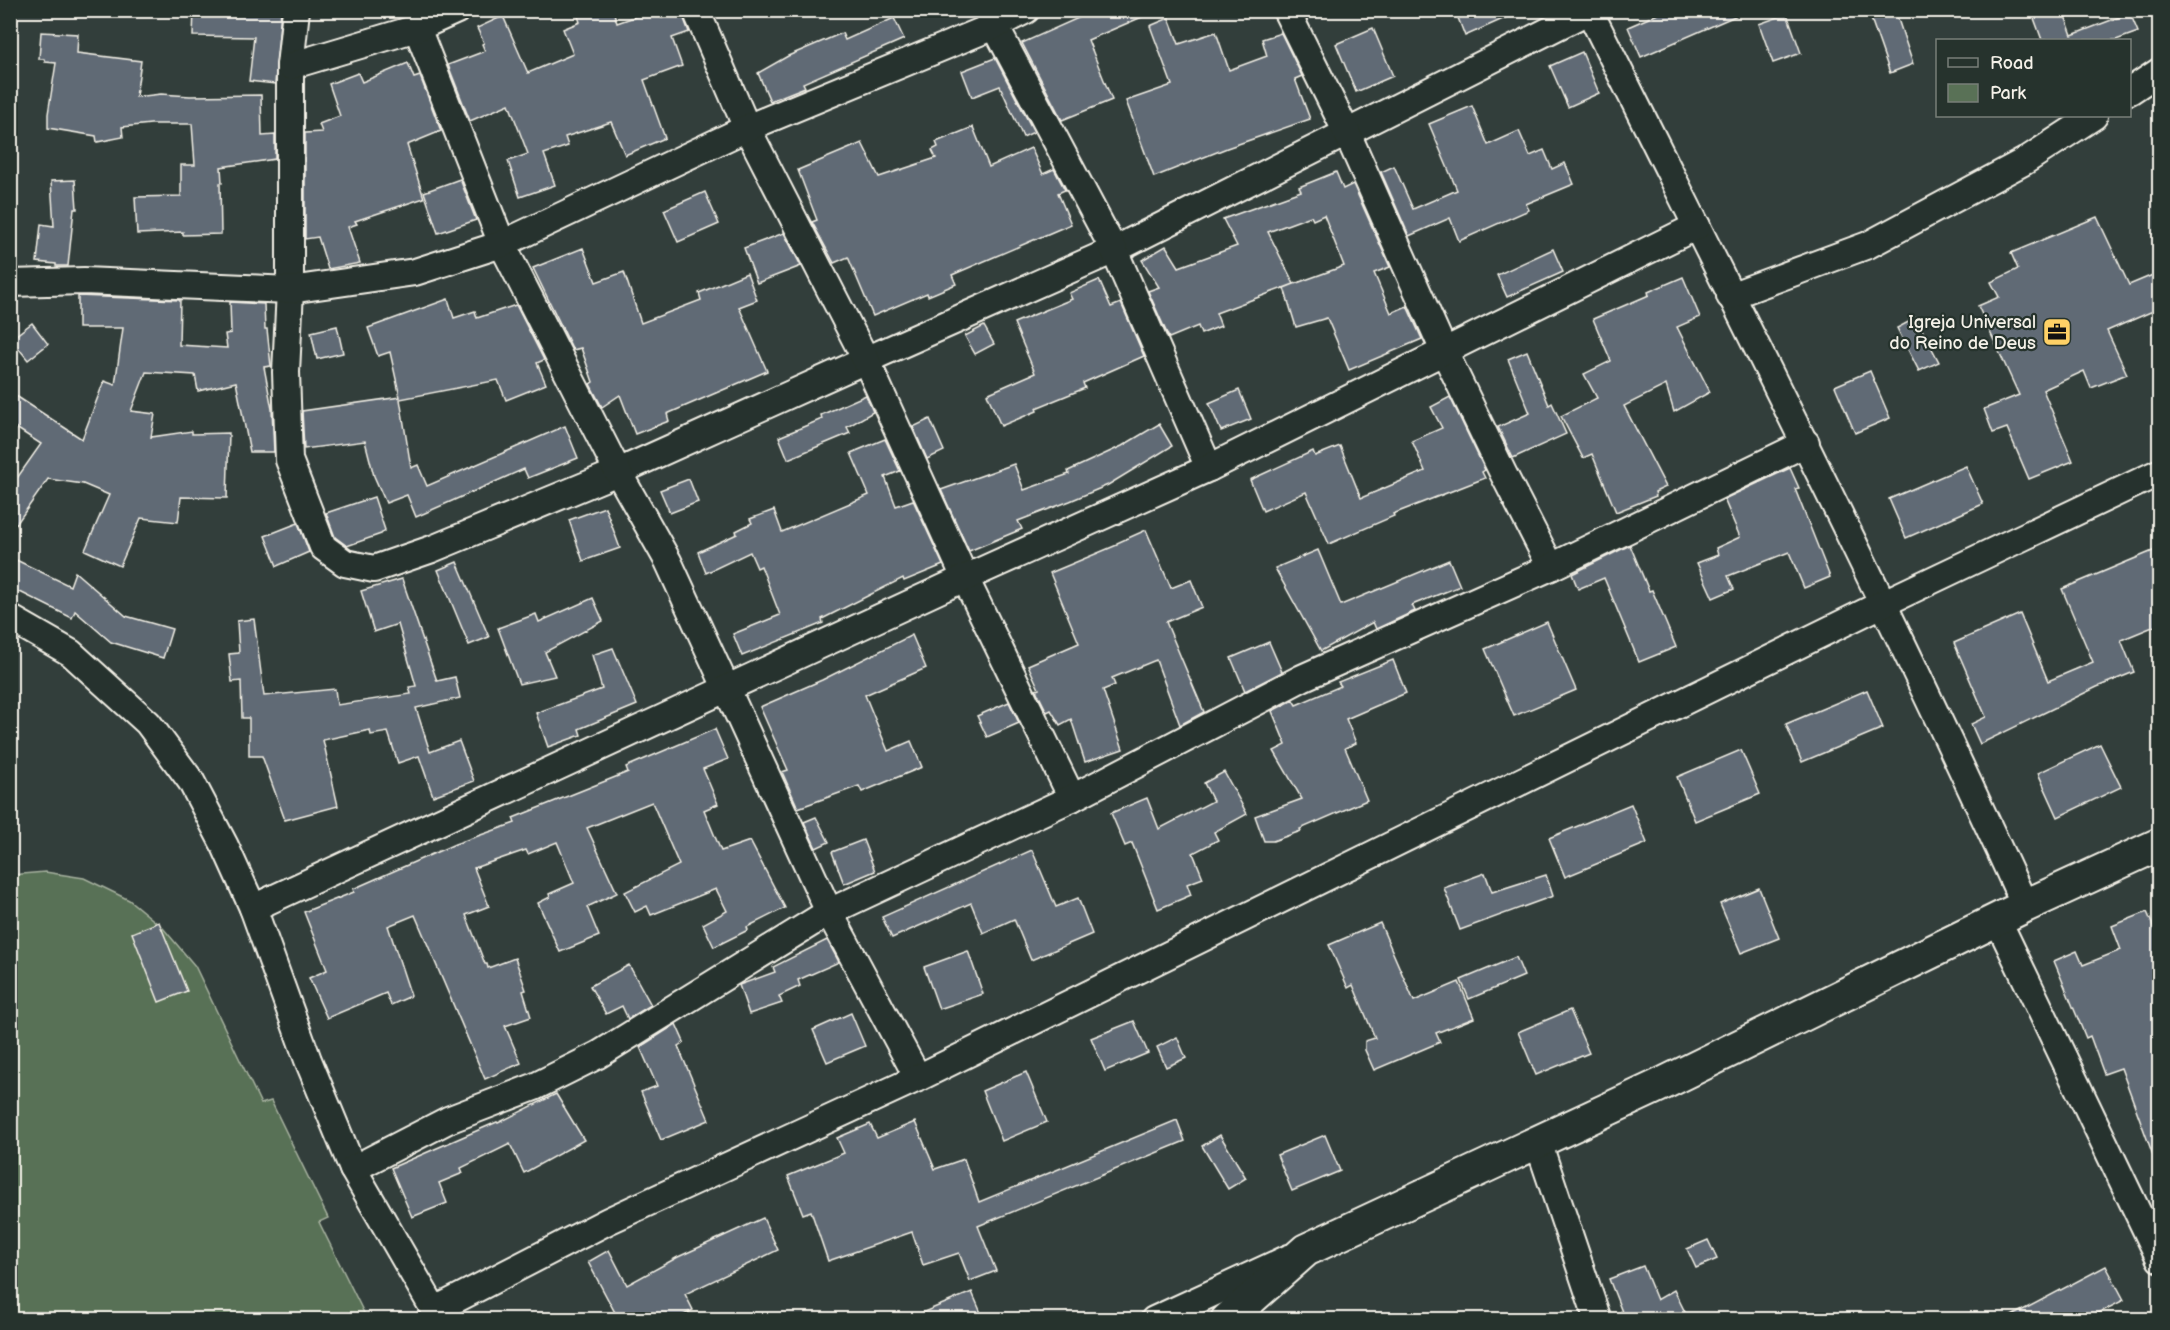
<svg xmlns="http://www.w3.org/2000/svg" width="2170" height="1330" viewBox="0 0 2170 1330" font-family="'Balsamiq Sans',sans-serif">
<rect width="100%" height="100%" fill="#323e3b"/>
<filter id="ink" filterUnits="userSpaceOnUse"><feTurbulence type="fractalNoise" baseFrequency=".0167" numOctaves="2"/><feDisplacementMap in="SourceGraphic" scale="12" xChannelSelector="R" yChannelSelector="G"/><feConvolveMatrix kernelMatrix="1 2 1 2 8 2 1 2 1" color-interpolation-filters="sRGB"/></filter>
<g filter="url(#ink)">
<polygon fill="#597156" stroke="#a6b19f" stroke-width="1.5" points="45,872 84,878 129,900 163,928 195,966 261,1104 271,1101 328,1218 319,1222 367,1319 11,1320 11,875"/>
<g fill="#616b75" stroke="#f4f1e8" stroke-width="1.5" fill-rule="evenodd">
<polygon points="194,10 281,10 275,84 249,81 254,37 193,36"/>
<polygon points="576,10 613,10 617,23 654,10 659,10 662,18 681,11 689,32 672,38 682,66 644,80 665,138 625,155 611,122 565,137 568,146 544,154 555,185 520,197 508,161 528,154 509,104 470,121 448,65 485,51 482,44 484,43 477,28 503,16 528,73 573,54 563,29 580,22"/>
<polygon points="1096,10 1156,11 1088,40 1112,100 1062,120 1022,43"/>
<polygon points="1455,10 1523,10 1465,36"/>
<polygon points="1667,10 1749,10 1641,57 1628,27"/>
<polygon points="1868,10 1895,10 1913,64 1890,73"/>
<polygon points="2031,10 2063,10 2072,35 2130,13 2138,32 2116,40 2042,40"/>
<polygon points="1787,14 1801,53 1773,63 1759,24"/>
<polygon points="894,18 904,39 803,83 805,87 770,101 758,73 788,56 842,33 845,40"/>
<polygon points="1169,18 1179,44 1216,32 1229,70 1267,56 1262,39 1281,33 1302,76 1295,79 1310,119 1227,148 1154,177 1126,101 1172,85 1150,26"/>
<polygon points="1373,28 1393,76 1356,92 1336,44"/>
<polygon points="41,32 78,34 77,53 141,61 136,97 161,94 190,96 261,95 262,136 275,135 275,159 221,167 222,183 220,183 221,234 183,235 183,232 137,234 135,197 181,196 181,165 195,165 192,124 151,124 122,127 123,137 97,142 96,136 48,128 48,114 56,63 45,62 44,59 39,59"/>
<polygon points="1582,52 1599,93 1568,107 1550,66"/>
<polygon points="995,58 1034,132 1023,137 1000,86 972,97 962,71"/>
<polygon points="408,63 414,78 420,76 441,131 407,145 424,198 355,221 357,224 348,227 360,263 328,269 318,237 305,239 305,133 322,132 319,124 340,116 329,84 358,73 362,82"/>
<polygon points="1472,106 1488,145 1519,131 1530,156 1544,150 1552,169 1565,163 1574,184 1526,204 1529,210 1459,241 1450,218 1409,236 1381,172 1394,166 1413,209 1457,190 1429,124"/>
<polygon points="973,127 989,167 1031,148 1043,174 1054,169 1065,190 1058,193 1071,224 952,275 956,284 928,296 927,293 873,316 848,257 834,263 812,222 817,220 798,170 862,143 879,177 936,158 932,150 938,147 936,142"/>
<path d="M1336,172L1343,189L1353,184L1390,267L1374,273L1391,313L1407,306L1422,339L1349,370L1327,318L1296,327L1284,288L1294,284L1216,313L1221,326L1201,334L1198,326L1169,338L1148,291L1159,287L1142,260L1166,246L1179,267L1237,246L1223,219L1301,191L1299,187ZM1324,215L1344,266L1294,284L1268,232L1311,216L1313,220Z"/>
<polygon points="460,179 476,220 438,233 424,192"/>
<polygon points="75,180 77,209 74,209 68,266 56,266 56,264 37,262 41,224 54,226 51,181"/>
<polygon points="705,192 719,224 678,242 664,210"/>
<polygon points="2097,217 2129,285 2160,272 2160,308 2107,331 2127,374 2091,388 2084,371 2043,390 2073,461 2029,479 2007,428 1993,433 1984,409 2019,395 1978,306 1999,297 1991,282 2018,269 2011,253"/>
<polygon points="784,233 801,266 757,283 744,248"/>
<polygon points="583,248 596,282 624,272 641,323 701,300 699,293 747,273 757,300 739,307 767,371 667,414 669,421 635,434 620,395 602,407 590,384 593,382 581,348 573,350 533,268"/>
<polygon points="1553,249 1563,272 1507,297 1497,275"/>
<polygon points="1683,277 1700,317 1677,327 1710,392 1674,412 1666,385 1624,406 1666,487 1655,492 1656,496 1616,512 1592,454 1583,458 1561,416 1597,398 1584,374 1611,361 1593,319 1649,295 1648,292"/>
<polygon points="1099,280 1111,307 1121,303 1144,356 1083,383 1085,388 1036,408 1037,411 1001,426 987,394 1035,373 1014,323 1072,299 1069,293"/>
<polygon points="78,296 180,300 179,345 227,348 225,334 231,333 230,302 264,304 265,329 267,329 271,366 264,367 272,409 274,452 250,452 236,382 198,391 195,375 146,372 131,411 155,414 151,437 192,431 192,434 229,433 227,498 181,497 178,522 141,518 120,566 85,550 109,495 83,484 48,479 10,533 10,488 41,444 10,424 10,392 82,439 104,381 115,385 123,328 78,328"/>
<polygon points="448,299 454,318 475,311 477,318 516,305 544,360 537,363 546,384 506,400 498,380 400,399 411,468 418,465 427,486 565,426 578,458 528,478 524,469 416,517 407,495 386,503 374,476 365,441 304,449 302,411 400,397 390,352 378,356 368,328"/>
<polygon points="1916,318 1939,362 1919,371 1897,328"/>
<polygon points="32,323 48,344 28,360 11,339"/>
<polygon points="337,326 343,353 317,359 311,332"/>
<polygon points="984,326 994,344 975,354 965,336"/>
<polygon points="1527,351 1549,405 1552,403 1566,434 1513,458 1498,427 1530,413 1508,359"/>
<polygon points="1870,371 1890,418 1855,433 1835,386"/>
<polygon points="1239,390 1251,419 1221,431 1209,403"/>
<polygon points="866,395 873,412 847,427 850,433 788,459 779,437 822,419 821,415"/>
<polygon points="1450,397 1485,470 1482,472 1485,478 1393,514 1394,516 1329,544 1306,492 1263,511 1250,480 1313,451 1315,456 1340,446 1361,498 1425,471 1412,441 1442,428 1431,407"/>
<polygon points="930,419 944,451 927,459 913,427"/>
<polygon points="1159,424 1172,446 1108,485 1070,501 1018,521 1022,529 969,551 941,490 1014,464 1024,490 1069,474 1068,471 1122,446"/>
<polygon points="885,439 900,471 885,477 896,506 913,500 943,565 904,581 903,578 822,619 823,623 742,656 733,634 780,615 761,566 757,568 750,552 706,573 698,552 737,534 736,531 752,523 750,519 774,510 782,532 869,495 851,453"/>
<polygon points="1966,466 1983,504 1906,538 1889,499"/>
<polygon points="1790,468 1799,488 1795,489 1830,577 1804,588 1789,552 1728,576 1734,589 1713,598 1697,563 1718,555 1716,548 1740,537 1724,499"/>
<polygon points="689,479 698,502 670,513 660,490"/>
<polygon points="374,497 385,530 381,534 347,546 335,537 326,513"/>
<polygon points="605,507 620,548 583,561 569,520"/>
<polygon points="298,523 309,552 277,566 265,536"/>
<polygon points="1146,530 1171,588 1191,580 1202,607 1166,622 1204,712 1180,725 1156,660 1112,678 1115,685 1103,690 1123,749 1085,762 1071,719 1060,725 1051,710 1047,712 1036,690 1039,689 1028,665 1079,643 1050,573 1117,545 1117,543"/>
<polygon points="1630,545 1649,591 1652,590 1676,647 1639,662 1604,578 1578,589 1572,574"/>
<polygon points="2160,548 2160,624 2121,640 2134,672 2097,687 1980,744 1971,724 1986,717 1954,643 2020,614 2048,681 2093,662 2062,589"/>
<polygon points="1318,550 1341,605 1449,560 1460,586 1412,605 1415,611 1376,629 1373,622 1321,651 1275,568"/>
<polygon points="10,557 70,586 75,572 126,616 172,629 163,658 111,642 75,611 72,618 22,593 10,590"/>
<polygon points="457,562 489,637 469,645 438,570"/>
<polygon points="402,579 437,681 455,677 460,698 416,708 430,752 459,741 474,781 433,796 419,756 398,763 388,732 371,735 370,730 323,740 338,806 285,820 262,756 249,756 249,718 242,718 241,681 232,682 229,654 239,653 237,621 254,619 264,696 335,689 337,705 411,694 409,687 416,686 398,624 374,632 361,591"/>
<polygon points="593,598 603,621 545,652 555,676 519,684 498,628 536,614 539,622"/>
<polygon points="1547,622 1576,690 1514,716 1485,649"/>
<polygon points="912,635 926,668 865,695 888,751 911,741 922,767 862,792 859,786 798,808 782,772 788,770 760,707 822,680"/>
<polygon points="1269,642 1282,672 1245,691 1231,658"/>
<polygon points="613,648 637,705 579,729 581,735 548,747 536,713 602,689 592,655"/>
<polygon points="1393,660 1406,693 1346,719 1356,743 1345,748 1367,800 1300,829 1301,831 1273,841 1264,841 1255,816 1302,799 1274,751 1286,745 1272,711 1293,700 1296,705 1341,686 1338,682"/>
<polygon points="1867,690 1883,728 1802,762 1786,724"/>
<polygon points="1009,702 1019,723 987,737 977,716"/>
<polygon points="715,729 728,759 703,769 718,804 704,810 721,851 750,841 785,908 747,927 748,930 714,947 703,924 727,911 716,889 651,915 647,906 635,912 625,892 679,865 652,802 587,828 617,893 587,907 599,936 560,952 538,903 550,897 549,894 574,883 557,842 528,854 526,850 474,868 489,906 466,915 485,964 487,964 488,968 515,958 526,990 523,991 531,1017 505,1026 521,1063 485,1079 415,915 388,926 411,996 391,1005 386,993 327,1018 309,978 327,970 304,912 354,892 353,889 455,844 515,823 513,818 628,772 626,767"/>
<polygon points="2100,744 2121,787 2058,817 2038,773"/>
<polygon points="1741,750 1760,794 1695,821 1677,777"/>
<polygon points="1224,772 1247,814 1214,832 1218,840 1193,853 1203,878 1187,884 1191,895 1158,909 1132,843 1125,846 1111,813 1147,798 1159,829 1213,801 1204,783"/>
<polygon points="1631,804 1647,843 1565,877 1549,838"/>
<polygon points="816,817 829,842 816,848 804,822"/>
<polygon points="863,840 875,871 844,884 832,852"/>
<polygon points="1032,850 1056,907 1078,898 1092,934 1031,960 1014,919 983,933 971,903 892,938 882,917"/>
<polygon points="1485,873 1492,892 1546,875 1553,896 1460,930 1444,888"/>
<polygon points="1759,888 1779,938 1741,953 1720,904"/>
<polygon points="2147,912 2160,942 2160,1166 2157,1166 2121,1068 2104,1074 2090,1036 2086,1038 2054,961 2077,951 2083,965 2121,950 2112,926"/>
<polygon points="159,922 187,991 159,1002 132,933"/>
<polygon points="1380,923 1414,1001 1459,982 1474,1018 1436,1033 1440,1042 1374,1070 1365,1050 1365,1041 1375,1038 1353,985 1348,988 1329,945"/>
<polygon points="827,940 839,962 798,980 800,986 779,996 782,1003 749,1014 739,985 775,972 773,967"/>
<polygon points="968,951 983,994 939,1009 924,967"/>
<polygon points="1516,957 1524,976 1469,999 1461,980"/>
<polygon points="629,965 651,1005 628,1019 622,1006 606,1014 590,986"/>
<polygon points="1570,1010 1589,1053 1536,1075 1518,1032"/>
<polygon points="851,1013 865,1046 827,1062 813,1030"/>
<polygon points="1134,1021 1148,1053 1105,1071 1091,1038"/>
<polygon points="676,1024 684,1042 678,1046 709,1120 661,1140 641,1092 657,1086 640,1047"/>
<polygon points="1177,1037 1186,1058 1166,1067 1157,1047"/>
<polygon points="1026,1072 1047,1122 1002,1141 982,1091"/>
<polygon points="556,1094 584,1140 524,1173 510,1144 461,1168 463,1173 439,1183 447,1203 412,1217 391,1168 497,1122 498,1123"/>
<polygon points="1177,1120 1185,1141 978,1226 996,1271 970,1281 959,1253 923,1265 912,1232 828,1261 811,1211 803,1214 788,1176 844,1153 837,1138 870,1124 877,1138 915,1122 935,1169 964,1159 979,1202"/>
<polygon points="1220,1135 1246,1178 1228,1189 1202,1146"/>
<polygon points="1325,1135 1340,1171 1292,1191 1277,1155"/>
<polygon points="763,1218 778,1250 685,1294 693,1310 675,1320 619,1320 588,1262 609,1250 627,1285 678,1257"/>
<polygon points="1708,1240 1717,1259 1696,1268 1687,1249"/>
<polygon points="1643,1266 1657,1300 1674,1290 1689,1320 1620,1320 1624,1317 1609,1279"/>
<polygon points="2106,1266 2124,1300 2085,1320 2004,1320"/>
<polygon points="972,1292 984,1320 907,1320 907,1319"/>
</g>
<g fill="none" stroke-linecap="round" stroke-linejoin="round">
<g stroke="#f4f1e8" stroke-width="30">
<g id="minor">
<polyline points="296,10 290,66 290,290 286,372 289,460 323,547 345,563 374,569 432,549 618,472 866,360 1114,250 1590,10"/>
<polyline points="696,10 747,128 866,360 965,578 1072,798"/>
<polyline points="1286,10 1347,133 1444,351 1503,473 1551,567"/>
<path d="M1589,10C1737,308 1888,604 2025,906"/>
<polyline points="987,11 1114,250 1209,468"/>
<polyline points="417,28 502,244 618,472 668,561 829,912 918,1078"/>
<polyline points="290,66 417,28 457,10"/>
<polyline points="2130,91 2160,71"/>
<polyline points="10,283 84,281 290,290 415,272 502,244 747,128 994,26 1026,10"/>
<polyline points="1730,296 1868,245 2025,161 2094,116"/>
<polyline points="10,618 71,653 148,723 191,781 225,846 253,908 308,1060 353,1169 440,1320"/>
<polyline points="253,908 965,578 1209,468 1697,226"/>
<polyline points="1998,921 2160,1259"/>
<polyline points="1538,1142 1598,1320"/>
<polyline points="353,1169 448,1120 534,1087 598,1055 829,912 1072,798 1302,678 1551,567 1806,443"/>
<polyline points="435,1310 608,1221 918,1078 1882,604 2160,472"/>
<polyline points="1154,1320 1289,1258"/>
</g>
</g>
<g stroke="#f4f1e8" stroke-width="36">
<polyline id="tertiary" points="1227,1320 1306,1250 1658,1086 2025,906 2160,844"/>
</g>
<use href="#minor" stroke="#26332d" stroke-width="26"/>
<use href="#tertiary" stroke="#26332d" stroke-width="32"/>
</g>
</g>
<defs>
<g id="office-square" transform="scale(1.5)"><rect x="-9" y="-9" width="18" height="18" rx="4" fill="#ffd166" stroke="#26332d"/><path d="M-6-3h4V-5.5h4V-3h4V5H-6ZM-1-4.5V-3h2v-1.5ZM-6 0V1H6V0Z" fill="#111"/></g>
</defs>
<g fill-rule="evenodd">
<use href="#office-square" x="2057" y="332"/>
</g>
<g text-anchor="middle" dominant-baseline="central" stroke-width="4.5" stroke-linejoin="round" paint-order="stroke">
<g font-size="18" fill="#f4f1e8" stroke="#26332d" text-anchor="end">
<text x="2036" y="322">Igreja Universal<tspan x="2036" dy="21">do Reino de Deus</tspan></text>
</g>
</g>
<rect width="2170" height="1330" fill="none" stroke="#26332d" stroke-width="36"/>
<rect x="18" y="18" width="2134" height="1294" fill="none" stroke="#f4f1e8" stroke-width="2" filter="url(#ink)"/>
<rect x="1936" y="39" width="195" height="78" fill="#26332d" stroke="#787f78" stroke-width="1.5"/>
<rect x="1948" y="58" width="30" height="9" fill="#26332d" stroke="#787f78" stroke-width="1.5"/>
<text x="1990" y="69" font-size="18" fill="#f4f1e8">Road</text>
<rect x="1948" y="84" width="30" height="18" fill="#597156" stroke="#787f78" stroke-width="1.5"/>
<text x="1990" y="99" font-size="18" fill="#f4f1e8">Park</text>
</svg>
